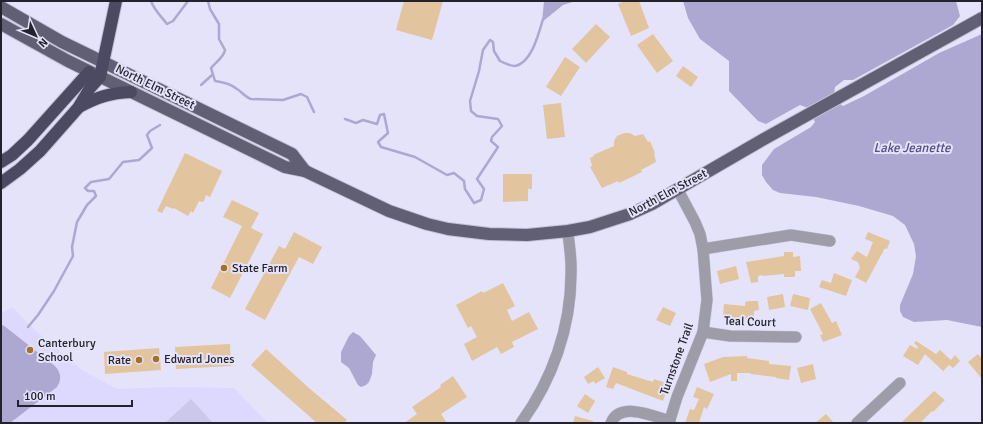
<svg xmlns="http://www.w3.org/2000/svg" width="983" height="424" viewBox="0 0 983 424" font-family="Signika,sans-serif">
<rect width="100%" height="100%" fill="#e5e3fa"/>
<polygon fill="#ddd9fe" points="12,307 35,330 82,370 117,389 168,387 234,388 268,423 1,423 1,314"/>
<polygon fill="#ccc8eb" points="191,399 213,423 165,423"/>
<g fill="#aca8d1">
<polygon points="544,1 576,1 563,5 542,22"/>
<path d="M683,1H956L960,16L953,25L853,80H844L835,87C833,97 836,101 843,106L864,96L939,53L982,34V327L947,320L914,322L903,317L900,311V305L913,274L916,256L914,244L905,225L893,216L859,206L816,197L780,193L773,190L766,182L762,175V165L774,149L811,127L815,122L808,108L800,105L766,124L758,121L729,91V61L700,39L688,18Z"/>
<path d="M3,325L55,366C61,373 62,379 57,387L10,423H1V327Z"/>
<polygon points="353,332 360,336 376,355 373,362 372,374 369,382 366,385 361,387 358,385 349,368 341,362 341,352 349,336"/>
</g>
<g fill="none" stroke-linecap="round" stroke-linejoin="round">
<g stroke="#aca8d1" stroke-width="2.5">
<path d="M151,1C154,10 161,16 167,24L173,21L188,1"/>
<path d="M208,1L210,9L219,24V39L225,50C224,57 216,62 211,68L215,81C223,82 231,84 237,89C242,92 245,97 251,99L283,100L301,94L307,97L314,112"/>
<polyline points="201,85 212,75"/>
<path d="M345,119L356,123L363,120L377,124L380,115L384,114L388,133L378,142L381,147L415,157L447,175L454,173L464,181L465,189L474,203L481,200L484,189L477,179L498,147L491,141L492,137L502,126L498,119L477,116L471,111L470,101L479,71L483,50L490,40L493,42L494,51L500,61C504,63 510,66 515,66C532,63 539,32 543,19"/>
<polyline points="28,327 38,315 54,291 73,256 72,247 77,222 87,205 96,196 94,191 88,191 85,188 91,182 109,179 123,162 139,160 152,148 147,135 150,131 160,125"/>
</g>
</g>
<g fill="#e2c49f">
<polygon points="404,1 443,1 432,40 396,30"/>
<polygon points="625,1 639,1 649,28 631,36 618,4"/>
<polygon points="596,24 610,37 586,63 572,49"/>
<polygon points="653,34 673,61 657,73 637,45"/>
<polygon points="565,57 580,67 561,96 546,87"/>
<polygon points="683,66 698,77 691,87 676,76"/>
<polygon points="561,103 565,137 547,139 543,105"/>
<polygon points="624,133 630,133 635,136 643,134 648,142 650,141 655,153 654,153 656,162 641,170 642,172 619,183 618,181 602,188 590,167 592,166 590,158 594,156 593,155 614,146 614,141 617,136"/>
<polygon points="185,153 222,171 210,197 206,195 204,201 202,202 199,201 193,213 191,211 188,216 174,208 173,209 166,206 162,213 157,211"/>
<polygon points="503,174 532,174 532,189 528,189 528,201 503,202"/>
<polygon points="232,200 259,213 251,228 263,234 230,298 211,288 242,226 223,217"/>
<polygon points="294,232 322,247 313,264 299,257 265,320 245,309 279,246 285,249"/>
<polygon points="868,232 890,241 887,249 885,248 866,283 855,277 860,268 858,262 851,259 857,251 867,257 873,242 865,239"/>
<polygon points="784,252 793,252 793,257 800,256 801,271 795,271 795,277 784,277 784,274 763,276 763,275 758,276 758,282 751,283 746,262 784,256"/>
<polygon points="736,266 739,279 720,284 717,271"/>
<polygon points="834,273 852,280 846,296 819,287 822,280 831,283"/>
<polygon points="503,283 515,306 507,310 512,321 529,312 538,329 512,342 514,347 501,354 497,347 472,361 464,344 477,337 471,326 468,328 456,305 482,291 483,293"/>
<polygon points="783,294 785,307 769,310 767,297"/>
<polygon points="793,294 810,298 808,310 790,306"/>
<polygon points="749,301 758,301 759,310 754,311 754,320 723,317 724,304 745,306 745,302"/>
<polygon points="821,303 832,323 836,321 842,335 823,342 820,335 823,334 810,309"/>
<polygon points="663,307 676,313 670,326 656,320"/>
<polygon points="916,341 936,354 940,350 951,360 955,355 960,361 953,368 949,365 943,371 925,354 918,365 903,356 910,345 917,349 918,347 914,343"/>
<polygon points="230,344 231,366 176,369 175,347"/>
<polygon points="159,348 161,370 105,374 104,352"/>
<polygon points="266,349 309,388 347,420 344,423 317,423 251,365"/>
<polygon points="978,354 982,359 982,379 968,362"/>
<polygon points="747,356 747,358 769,361 769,364 791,366 789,380 776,378 776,377 750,374 751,373 737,373 737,381 731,381 731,374 710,382 704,364 723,357"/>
<polygon points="813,364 816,379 801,383 797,368"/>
<polygon points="598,367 605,378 595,384 594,381 588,384 584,377"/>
<polygon points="613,367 627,372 627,374 653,382 654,379 669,384 663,401 616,383 613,389 606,387"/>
<polygon points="453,376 467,397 441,414 447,423 404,423 417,414 412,407 441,387 440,385"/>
<polygon points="697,387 714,394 707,409 704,407 699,423 685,423 690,409 694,410 699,399 693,397"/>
<polygon points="934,391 945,400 933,412 932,411 920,423 901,423"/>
<polygon points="585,394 595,401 588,413 577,406"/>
<polygon points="826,414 834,423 815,423"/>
<polygon points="575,416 593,421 593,423 573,423"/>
</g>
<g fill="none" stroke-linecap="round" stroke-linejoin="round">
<g stroke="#c2c0d5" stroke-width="12">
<g id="minor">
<polyline points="703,249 791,235 830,241"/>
<polyline points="703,332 730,336 796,337"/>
<path d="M521,423C552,380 571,328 571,274C572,260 569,246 568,231"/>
<path d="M611,423C620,401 653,416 670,421"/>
<polyline points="669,423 677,397 703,332 707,300 703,249 700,234 695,222 678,190"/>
<polyline points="857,423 900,383"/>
</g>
</g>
<g stroke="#c2c0d5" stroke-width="14">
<g id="major">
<polyline points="1,7 62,42 292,154 305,171"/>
<polyline points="1,24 68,61 285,167 305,171 389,211 427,224 448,229 489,234 527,235 568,231 590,227 630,214 652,204 764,139 982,18"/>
</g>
</g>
<g stroke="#c2c0d5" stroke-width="14">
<g id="highway">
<path d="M79,107C97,97 110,93 131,92"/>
<polyline points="1,162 12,155 28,140 89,72"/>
<polyline points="1,183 20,169 40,151 78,108 90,88 100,77 116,1"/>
</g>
</g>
<use href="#minor" stroke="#9d9ca8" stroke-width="11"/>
<use href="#major" stroke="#615f74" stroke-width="12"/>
<use href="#highway" stroke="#4c4962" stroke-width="12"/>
</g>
<g fill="#a47128" stroke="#e5e3fa" stroke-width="1.5">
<circle cx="224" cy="268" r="4"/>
<circle cx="30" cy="350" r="4"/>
<circle cx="156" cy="359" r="4"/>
<circle cx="139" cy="360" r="4"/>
</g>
<g text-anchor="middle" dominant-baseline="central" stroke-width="4" stroke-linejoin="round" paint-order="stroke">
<g font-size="12" fill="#23222c" stroke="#e5e3fa">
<text transform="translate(155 87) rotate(26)">North Elm Street</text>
<text transform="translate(668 193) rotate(-28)">North Elm Street</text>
<text transform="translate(750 322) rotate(2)">Teal Court</text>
<text transform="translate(677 359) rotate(-70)">Turnstone Trail</text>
</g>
<g font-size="12" fill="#23222c" stroke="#e5e3fa" text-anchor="start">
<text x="232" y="268">State Farm</text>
<text x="38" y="343">Canterbury<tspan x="38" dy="14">School</tspan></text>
<text x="164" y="359">Edward Jones</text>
<text x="131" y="360" text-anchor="end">Rate</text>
</g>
<g font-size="13" font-style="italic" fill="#554c84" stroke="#e5e3fa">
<text x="912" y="148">Lake Jeanette</text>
</g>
</g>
<rect width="983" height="424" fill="none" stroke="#23222c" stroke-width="4"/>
<g transform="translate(36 36) rotate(134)" stroke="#e5e3fa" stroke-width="3" paint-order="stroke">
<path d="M0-3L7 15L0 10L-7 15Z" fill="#23222c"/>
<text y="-6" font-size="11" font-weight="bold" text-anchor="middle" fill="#23222c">N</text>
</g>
<path d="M18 400v6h114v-6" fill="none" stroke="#23222c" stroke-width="2"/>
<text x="24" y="400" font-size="12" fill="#23222c" stroke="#e5e3fa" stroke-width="3" paint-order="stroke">100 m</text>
</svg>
